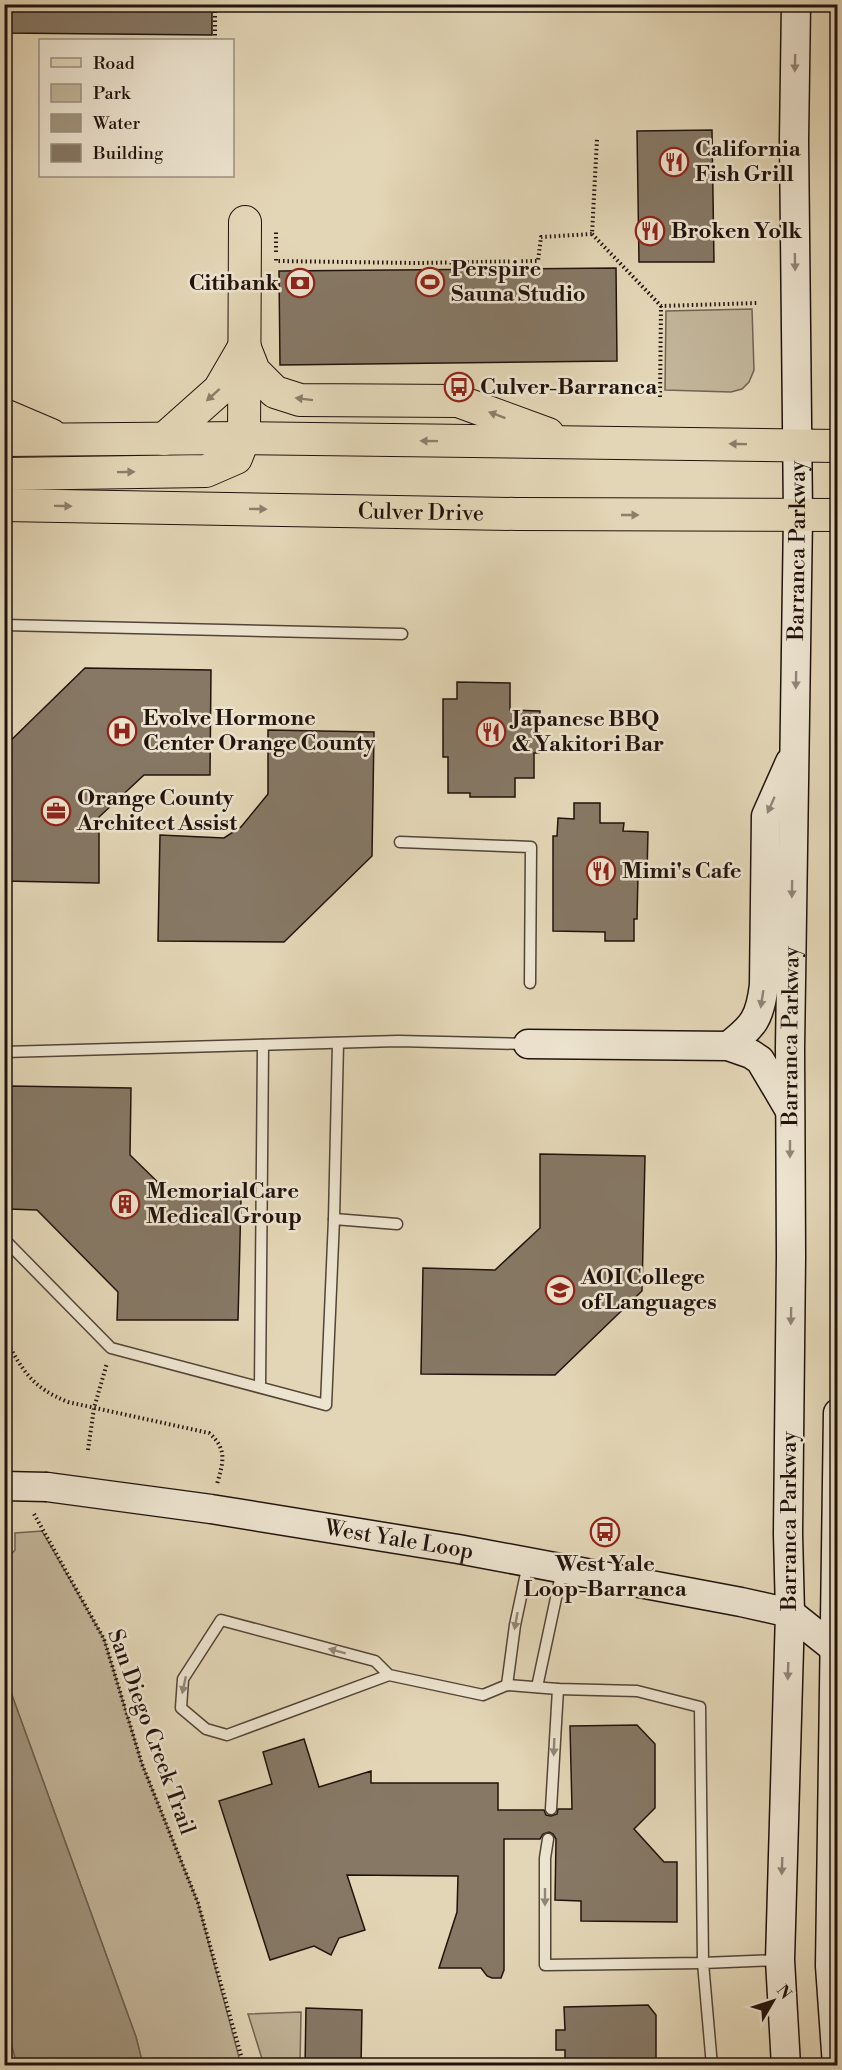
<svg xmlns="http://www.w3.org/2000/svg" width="842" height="2070" viewBox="0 0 842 2070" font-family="'Libre Bodoni',serif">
<rect width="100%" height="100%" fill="#e3d6b6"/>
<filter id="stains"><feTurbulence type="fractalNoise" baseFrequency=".00333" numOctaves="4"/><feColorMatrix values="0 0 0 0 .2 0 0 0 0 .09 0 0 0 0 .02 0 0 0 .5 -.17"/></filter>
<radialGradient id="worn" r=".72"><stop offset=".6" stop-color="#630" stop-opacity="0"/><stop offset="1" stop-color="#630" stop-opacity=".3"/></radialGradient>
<g fill="#c2b599" stroke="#726453" stroke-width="1.5">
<polygon points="752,309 754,370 749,382 742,389 731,392 665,390 666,311"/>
<polygon points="42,1531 104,1639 142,1764 198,1903 241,2065 143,2065 136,2037 5,1676 5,1561 15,1550 15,1533"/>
<polygon points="301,2012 300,2065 264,2065 248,2014"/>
<polygon points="5,2018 17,2065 5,2065"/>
</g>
<polygon fill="#a1947d" stroke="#6e6050" stroke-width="1.5" points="5,1676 136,2037 143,2065 17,2065 4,2018"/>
<g fill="#867865" stroke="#21130d" stroke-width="1.5">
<polygon points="4,4 212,4 212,35 4,33"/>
<polygon points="712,130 714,262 639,262 637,131"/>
<polygon points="616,268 617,361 280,365 279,271"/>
<polygon points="85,668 211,670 210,775 144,775 99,817 99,883 4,881 4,747"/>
<polygon points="457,682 510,683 510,710 540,711 539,753 534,753 534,778 515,778 515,797 470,797 470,793 448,793 448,757 443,757 443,699 457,699"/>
<polygon points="268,730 374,732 372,856 284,942 158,941 160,835 224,838 241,827 268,794"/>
<polygon points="574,803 600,803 600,823 624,823 623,831 648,832 647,874 638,874 637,919 634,919 634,941 605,941 605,932 553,931 553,836 557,836 558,818 574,819"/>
<polygon points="10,1086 131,1088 130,1155 174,1198 241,1199 238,1320 117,1320 118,1292 37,1210 9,1209"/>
<polygon points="540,1154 645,1156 642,1291 555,1375 421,1374 423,1268 495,1270 540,1228"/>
<polygon points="637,1725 655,1744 655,1808 634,1829 664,1862 677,1862 677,1922 581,1921 581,1901 555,1900 556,1839 553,1834 549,1832 543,1834 540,1839 504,1839 504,1970 501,1978 492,1978 487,1976 481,1968 439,1968 457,1912 458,1876 347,1875 365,1930 339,1938 331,1955 314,1946 270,1960 219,1801 272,1784 263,1752 304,1739 319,1787 371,1771 371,1783 498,1783 498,1810 544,1810 546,1815 551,1816 557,1814 558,1809 572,1809 570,1726"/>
<polygon points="648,2005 656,2015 656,2066 565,2066 565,2050 556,2050 556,2030 565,2030 564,2007"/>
<polygon points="306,2008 362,2010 361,2066 305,2066"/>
</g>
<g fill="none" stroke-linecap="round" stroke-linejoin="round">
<g stroke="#524437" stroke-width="13">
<g id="service">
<polyline points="4,625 402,634"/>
<polyline points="400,842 531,847 530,983"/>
<polyline points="4,1052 398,1041 526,1044"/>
<polyline points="334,1219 338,1043"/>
<polyline points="4,1239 111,1348 326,1405 334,1219 397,1224"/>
<polyline points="260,1387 263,1045"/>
<polyline points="389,1675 375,1661 221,1620 183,1679 181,1708 206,1729 227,1735 389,1675 483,1695 507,1685 558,1689 637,1691 700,1707 703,1963 545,1965 545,1858 548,1839"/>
<polyline points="507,1685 515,1625 528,1564"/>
<polyline points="537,1687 562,1570"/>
<polyline points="551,1809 558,1689"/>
<polyline points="712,2066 703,1963 779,1960"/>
</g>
</g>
<g stroke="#21130d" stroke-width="31">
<g id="secondary">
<polyline points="528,1044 728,1046 751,1054 760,1060 789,1109"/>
<path d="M728,1046C754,1026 760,1018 764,985L766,816L790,762"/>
<path id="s1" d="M47,1487L211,1509L458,1549L741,1602L790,1613L834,1648H838"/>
<path id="s2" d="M786,2066L780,1960L790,1613L788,1534L791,1257L790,1048L798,516L794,140L796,4"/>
<polyline points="837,2066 830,1966 838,1413"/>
</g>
</g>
<g stroke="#21130d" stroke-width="34">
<g id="primary">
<polyline points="245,348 254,371 275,392 300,400 458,401 548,434"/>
<polyline points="4,415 51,435"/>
<polyline points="164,439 219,390 244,347"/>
<polyline points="4,440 244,438 838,446"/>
<polyline points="4,474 206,471 236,458 244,438 245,222"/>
<path id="s3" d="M4,505L516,514L838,515"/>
</g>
</g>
<g stroke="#21130d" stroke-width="4" stroke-dasharray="1.5 3" stroke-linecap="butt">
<polyline points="215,40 215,4"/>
<polyline points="592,234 661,306 758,303"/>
<polyline points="276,252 276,232"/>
<polyline points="276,259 276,261 417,263 538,261 541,237 592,234 597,139"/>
<polyline points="660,397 661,306"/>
<path d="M4,1336C22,1370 31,1387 68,1402L209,1433C228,1449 223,1463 217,1484"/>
<polyline points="88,1450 94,1408 107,1363"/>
<polyline points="34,1514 104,1639 142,1764 198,1903 244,2066"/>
</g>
<use href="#service" stroke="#ede4d0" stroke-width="10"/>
<use href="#secondary" stroke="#ede4d0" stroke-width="28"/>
<use href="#primary" stroke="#e3d6b6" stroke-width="32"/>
<g stroke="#21130d" stroke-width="31" stroke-linecap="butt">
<polyline id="secondary-bridge" points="4,1486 47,1487"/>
</g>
<use href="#secondary-bridge" stroke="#ede4d0" stroke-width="28"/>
</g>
<defs><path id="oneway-solid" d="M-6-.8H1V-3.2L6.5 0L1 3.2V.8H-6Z" transform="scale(1.5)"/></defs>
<g fill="#918678">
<use href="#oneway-solid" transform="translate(795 63) rotate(91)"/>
<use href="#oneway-solid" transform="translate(795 262) rotate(89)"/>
<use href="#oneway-solid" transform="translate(796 680) rotate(91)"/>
<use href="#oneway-solid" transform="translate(771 805) rotate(114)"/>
<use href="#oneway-solid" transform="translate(792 889) rotate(91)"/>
<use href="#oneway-solid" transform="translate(762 999) rotate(99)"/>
<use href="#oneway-solid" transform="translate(790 1149) rotate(90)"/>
<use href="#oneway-solid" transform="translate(791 1316) rotate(91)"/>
<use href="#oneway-solid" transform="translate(516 1621) rotate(100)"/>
<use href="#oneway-solid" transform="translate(337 1651) rotate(-165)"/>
<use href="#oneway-solid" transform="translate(788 1671) rotate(92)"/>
<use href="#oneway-solid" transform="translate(184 1685) rotate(102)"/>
<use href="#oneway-solid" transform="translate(554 1747) rotate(92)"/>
<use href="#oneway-solid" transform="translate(782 1866) rotate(92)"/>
<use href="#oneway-solid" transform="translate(545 1897) rotate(90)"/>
</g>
<g fill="#8c7e6a">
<use href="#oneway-solid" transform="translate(213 395) rotate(138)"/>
<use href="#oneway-solid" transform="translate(304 399) rotate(-173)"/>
<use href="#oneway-solid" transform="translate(497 415) rotate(-160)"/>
<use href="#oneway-solid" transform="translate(429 441) rotate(-179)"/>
<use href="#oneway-solid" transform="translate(738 444) rotate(-179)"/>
<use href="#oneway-solid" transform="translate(126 472) rotate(-1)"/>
<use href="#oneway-solid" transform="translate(63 506) rotate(1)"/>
<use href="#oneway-solid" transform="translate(258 509) rotate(1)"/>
<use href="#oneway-solid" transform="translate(630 515)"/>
</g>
<defs>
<g id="restaurant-ring" transform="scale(1.5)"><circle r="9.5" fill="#ede4d0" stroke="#8f2418" stroke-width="1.5"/><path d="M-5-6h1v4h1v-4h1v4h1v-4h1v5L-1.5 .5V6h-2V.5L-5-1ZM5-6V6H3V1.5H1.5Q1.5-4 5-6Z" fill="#8f2418"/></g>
<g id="stadium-ring" transform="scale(1.5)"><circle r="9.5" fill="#ede4d0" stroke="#8f2418" stroke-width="1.5"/><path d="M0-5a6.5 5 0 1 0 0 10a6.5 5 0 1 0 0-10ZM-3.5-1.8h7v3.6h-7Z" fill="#8f2418"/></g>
<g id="bank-ring" transform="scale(1.5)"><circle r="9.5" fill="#ede4d0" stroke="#8f2418" stroke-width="1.5"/><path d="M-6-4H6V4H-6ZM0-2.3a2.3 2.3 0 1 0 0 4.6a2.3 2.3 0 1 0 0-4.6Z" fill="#8f2418"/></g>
<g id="bus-ring" transform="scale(1.5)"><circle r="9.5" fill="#ede4d0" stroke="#8f2418" stroke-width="1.5"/><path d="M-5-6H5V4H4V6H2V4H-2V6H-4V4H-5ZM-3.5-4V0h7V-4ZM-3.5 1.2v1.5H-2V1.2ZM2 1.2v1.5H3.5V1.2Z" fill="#8f2418"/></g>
<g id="hospital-ring" transform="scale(1.5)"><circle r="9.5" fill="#ede4d0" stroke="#8f2418" stroke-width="1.5"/><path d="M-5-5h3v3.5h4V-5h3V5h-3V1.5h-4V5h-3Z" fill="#8f2418"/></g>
<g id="office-ring" transform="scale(1.5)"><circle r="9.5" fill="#ede4d0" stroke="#8f2418" stroke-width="1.5"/><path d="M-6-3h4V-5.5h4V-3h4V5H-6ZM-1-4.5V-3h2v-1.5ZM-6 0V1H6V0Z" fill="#8f2418"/></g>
<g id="building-ring" transform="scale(1.5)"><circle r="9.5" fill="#ede4d0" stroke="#8f2418" stroke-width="1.5"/><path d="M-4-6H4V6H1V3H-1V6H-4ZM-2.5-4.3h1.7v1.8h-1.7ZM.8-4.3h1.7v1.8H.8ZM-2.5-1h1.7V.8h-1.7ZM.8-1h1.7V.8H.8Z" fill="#8f2418"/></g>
<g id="university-ring" transform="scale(1.5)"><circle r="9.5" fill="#ede4d0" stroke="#8f2418" stroke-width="1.5"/><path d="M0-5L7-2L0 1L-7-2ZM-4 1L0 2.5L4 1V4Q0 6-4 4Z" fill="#8f2418"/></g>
</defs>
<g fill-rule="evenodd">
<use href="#restaurant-ring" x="674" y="162"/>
<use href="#restaurant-ring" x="650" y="231"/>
<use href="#stadium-ring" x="430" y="282"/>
<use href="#bank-ring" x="300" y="283"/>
<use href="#bus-ring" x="459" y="387"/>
<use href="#hospital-ring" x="122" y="731"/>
<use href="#restaurant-ring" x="491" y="732"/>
<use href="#office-ring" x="56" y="811"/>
<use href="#restaurant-ring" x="601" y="871"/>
<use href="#building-ring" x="125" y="1204"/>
<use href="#university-ring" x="560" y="1290"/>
<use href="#bus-ring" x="605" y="1532"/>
</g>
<g text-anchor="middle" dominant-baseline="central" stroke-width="5" stroke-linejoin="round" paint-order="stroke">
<g font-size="22" font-weight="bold" fill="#21130d" stroke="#ede4d0" text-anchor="start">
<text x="695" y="149">California<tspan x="695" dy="25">Fish Grill</tspan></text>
<text x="671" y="231">Broken Yolk</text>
<text x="451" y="269">Perspire<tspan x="451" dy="25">Sauna Studio</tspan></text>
<text x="279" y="283" text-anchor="end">Citibank</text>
<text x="480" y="387">Culver-Barranca</text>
<text x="143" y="718">Evolve Hormone<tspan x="143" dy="25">Center Orange County</tspan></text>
<text x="512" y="719">Japanese BBQ<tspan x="512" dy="25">&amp; Yakitori Bar</tspan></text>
<text x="77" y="798">Orange County<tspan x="77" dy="25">Architect Assist</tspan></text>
<text x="622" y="871">Mimi's Cafe</text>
<text x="146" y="1191">MemorialCare<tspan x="146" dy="25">Medical Group</tspan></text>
<text x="581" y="1277">AOI College<tspan x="581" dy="25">of Languages</tspan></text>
<text x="605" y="1564" text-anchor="middle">West Yale<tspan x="605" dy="25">Loop-Barranca</tspan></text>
</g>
<g font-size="22" fill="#21130d" stroke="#ede4d0">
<text stroke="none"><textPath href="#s3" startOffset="417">Culver Drive</textPath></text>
<text stroke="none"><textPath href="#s2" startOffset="1516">Barranca Parkway</textPath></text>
<text stroke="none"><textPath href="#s2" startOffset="1030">Barranca Parkway</textPath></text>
<text transform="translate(789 1521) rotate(-90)">Barranca Parkway</text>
<text stroke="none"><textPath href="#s1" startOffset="356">West Yale Loop</textPath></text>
<text transform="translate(151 1732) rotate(70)">San Diego Creek Trail</text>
</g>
</g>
<rect width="842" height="2070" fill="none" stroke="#e3d6b6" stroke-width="24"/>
<rect x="6" y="6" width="830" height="2058" fill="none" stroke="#21130d" stroke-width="3"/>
<rect x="12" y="12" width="818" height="2046" fill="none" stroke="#21130d" stroke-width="1.5"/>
<rect x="39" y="39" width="195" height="138" fill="#ede4d0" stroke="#9b9082" stroke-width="1.5"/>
<rect x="51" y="58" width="30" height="9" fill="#e3d6b6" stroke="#9b9082" stroke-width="1.5"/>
<text x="93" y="69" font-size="18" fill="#21130d">Road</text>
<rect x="51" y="84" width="30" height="18" fill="#c2b599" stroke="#9b9082" stroke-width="1.5"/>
<text x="93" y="99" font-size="18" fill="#21130d">Park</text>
<rect x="51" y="114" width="30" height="18" fill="#a1947d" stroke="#9b9082" stroke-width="1.5"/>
<text x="93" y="129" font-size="18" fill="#21130d">Water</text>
<rect x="51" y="144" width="30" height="18" fill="#867865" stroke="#9b9082" stroke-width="1.5"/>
<text x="93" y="159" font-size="18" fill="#21130d">Building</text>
<g transform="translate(773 2001) rotate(51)" stroke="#ede4d0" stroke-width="4.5" paint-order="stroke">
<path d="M0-4.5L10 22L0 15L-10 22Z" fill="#21130d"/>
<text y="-9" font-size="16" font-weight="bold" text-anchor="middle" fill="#21130d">N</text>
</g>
<rect width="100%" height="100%" filter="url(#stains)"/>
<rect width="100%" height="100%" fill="url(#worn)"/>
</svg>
